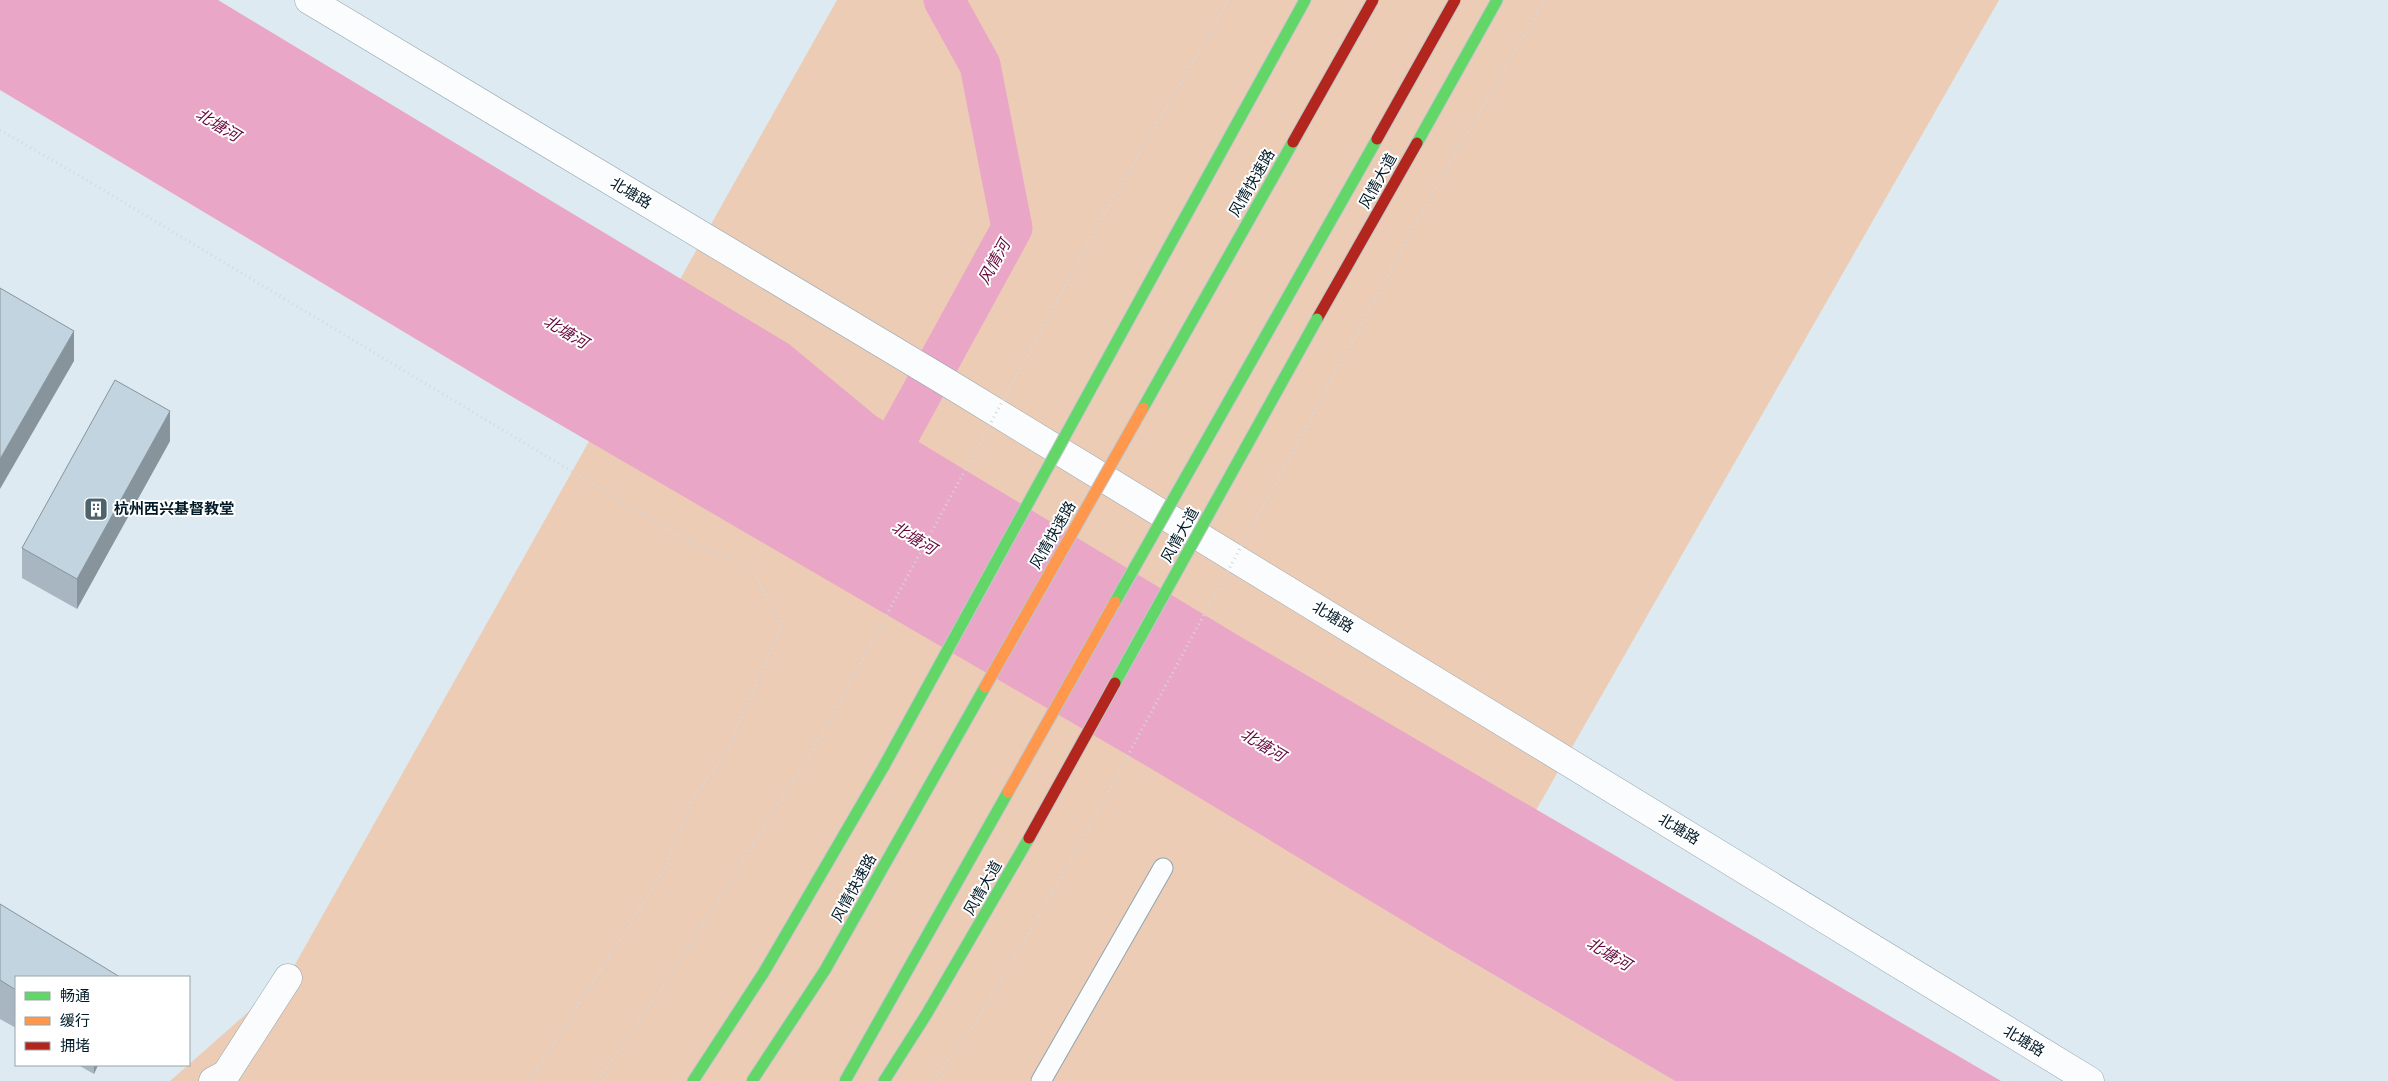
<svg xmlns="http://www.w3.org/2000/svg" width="2388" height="1081" viewBox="0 0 2388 1081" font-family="'Work Sans','Noto Sans SC',sans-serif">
<rect width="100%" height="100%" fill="#ddeaf2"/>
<polygon fill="#edccb6" points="837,0 1999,0 1455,952 1675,1081 170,1081 288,977"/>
<polygon fill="#eaa6c6" points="0,0 218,0 789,344 876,416 1236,634 2001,1081 1675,1081 1455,952 1155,771 516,399 0,90"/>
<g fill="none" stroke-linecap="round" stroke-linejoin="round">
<polyline stroke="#eaa6c6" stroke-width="41" points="873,482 1012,228 980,65 944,0"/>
<g stroke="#92a4ad" stroke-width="21">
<polyline id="lane" points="1041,1081 1163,868"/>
</g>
<g stroke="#92a4ad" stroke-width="29">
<g id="street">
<polyline points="309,0 953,386 2090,1081"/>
<polyline points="213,1081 226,1074 288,978"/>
</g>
</g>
<g stroke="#bbc6cb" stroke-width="13">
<g id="fast">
<polyline points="1417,143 1497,0"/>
<polyline points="1167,250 1305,0"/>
<polyline points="693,1081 764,972 884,766"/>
<polyline points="884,1081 926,1015 1029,838"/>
</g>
</g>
<g stroke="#bbc6cb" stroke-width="13">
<polyline id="jam" points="1317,319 1417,143"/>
</g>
<g stroke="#d4d8db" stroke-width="3" stroke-dasharray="1 4" stroke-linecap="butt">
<polyline points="0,130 100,188 671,531 752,569 782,625 727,751 693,798 665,869 542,1062 528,1081"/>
<polyline points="1104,214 1229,0"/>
<polyline points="1352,342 1436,187 1545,0"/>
<polyline points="598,1081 684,955 822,734"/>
<polyline points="934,1081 983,1011 1070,862"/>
</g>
<use href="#lane" stroke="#fafcfd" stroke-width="19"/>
<use href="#street" stroke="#fafcfd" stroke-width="28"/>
<use href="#fast" stroke="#63d668" stroke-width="11"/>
<use href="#jam" stroke="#b3261e" stroke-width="11"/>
<g stroke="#bbc6cb" stroke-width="13" stroke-linecap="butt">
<g id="fast-bridge">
<polyline points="1143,408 1293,142"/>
<polyline points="1115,602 1377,139"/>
<polyline points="1115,683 1317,319"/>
<polyline points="884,766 1167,250"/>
<polyline points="752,1081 825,970 985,687"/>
<polyline points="845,1081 1008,792"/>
</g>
</g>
<g stroke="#bbc6cb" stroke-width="13" stroke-linecap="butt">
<g id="slow-bridge">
<polyline points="985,687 1143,408"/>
<polyline points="1008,792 1115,602"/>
</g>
</g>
<g stroke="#bbc6cb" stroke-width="13" stroke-linecap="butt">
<g id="jam-bridge">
<polyline points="1377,139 1455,0"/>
<polyline points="1293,142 1373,0"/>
<polyline points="1029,838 1115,683"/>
</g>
</g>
<g stroke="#d4d8db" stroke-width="3" stroke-dasharray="1 4" stroke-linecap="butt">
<polyline points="822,734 1104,214"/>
<polyline points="1070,862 1352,342"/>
</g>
<use href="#fast-bridge" stroke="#63d668" stroke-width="11"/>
<use href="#slow-bridge" stroke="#ff974d" stroke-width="11"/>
<use href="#jam-bridge" stroke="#b3261e" stroke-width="11"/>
</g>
<g fill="#a7b6c0">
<polygon points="170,441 77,609 22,578 22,548"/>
<polygon points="0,904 16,977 16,1028 0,1019"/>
<polygon points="78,1065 98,1065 94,1074"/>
</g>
<g fill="#88949c">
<polygon points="74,331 74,361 0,489 0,459"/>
<polygon points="170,411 170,441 77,609 77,579"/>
<polygon points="94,1065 98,1065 94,1074"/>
</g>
<g fill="#c2d4df" stroke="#88949c">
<polygon points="0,288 74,331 0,459"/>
<polygon points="115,380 170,411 77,579 22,548"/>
<polygon points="0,904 120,977 16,977 16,990 0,980"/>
</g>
<defs>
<g id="building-square" transform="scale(1.25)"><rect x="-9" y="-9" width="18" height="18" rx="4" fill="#4e636e" stroke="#fff"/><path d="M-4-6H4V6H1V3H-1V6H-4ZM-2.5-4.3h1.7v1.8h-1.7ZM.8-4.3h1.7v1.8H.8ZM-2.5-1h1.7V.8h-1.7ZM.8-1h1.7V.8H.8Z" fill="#fff"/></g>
</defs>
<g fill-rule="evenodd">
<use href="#building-square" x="96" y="509"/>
</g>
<g text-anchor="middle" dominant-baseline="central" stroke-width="4" stroke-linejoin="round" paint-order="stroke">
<g font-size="15" fill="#011a27" stroke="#fff">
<text transform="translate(1378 181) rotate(-61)">风情大道</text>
<text transform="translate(1252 183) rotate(-60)">风情快速路</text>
<text transform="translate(631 193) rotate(31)">北塘路</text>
<text transform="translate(1053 535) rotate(-60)">风情快速路</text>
<text transform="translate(1180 535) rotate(-61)">风情大道</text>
<text transform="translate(1333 617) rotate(31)">北塘路</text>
<text transform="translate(1679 829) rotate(31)">北塘路</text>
<text transform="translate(854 888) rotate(-61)">风情快速路</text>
<text transform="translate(983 888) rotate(-60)">风情大道</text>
<text transform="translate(2024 1041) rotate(31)">北塘路</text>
</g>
<g font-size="15" font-weight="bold" fill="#011a27" stroke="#fff" text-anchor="start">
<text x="114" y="509">杭州西兴基督教堂</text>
</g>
<g font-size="16" font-style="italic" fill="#660a3c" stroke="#fff">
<text transform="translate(218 125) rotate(31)">北塘河</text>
<text transform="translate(994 262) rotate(-61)">风情河</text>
<text transform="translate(566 332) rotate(31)">北塘河</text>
<text transform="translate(914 538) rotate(31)">北塘河</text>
<text transform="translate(1263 745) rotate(31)">北塘河</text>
<text transform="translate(1609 954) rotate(31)">北塘河</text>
</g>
</g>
<rect x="15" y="976" width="175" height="90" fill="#ffffff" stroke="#99a3a9"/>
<rect x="25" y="992" width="25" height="8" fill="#63d668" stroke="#99a3a9"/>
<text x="60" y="1001" font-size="15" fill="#011a27">畅通</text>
<rect x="25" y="1017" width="25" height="8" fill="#ff974d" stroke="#99a3a9"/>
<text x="60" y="1026" font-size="15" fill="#011a27">缓行</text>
<rect x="25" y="1042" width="25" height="8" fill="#b3261e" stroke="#99a3a9"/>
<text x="60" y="1051" font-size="15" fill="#011a27">拥堵</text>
</svg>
